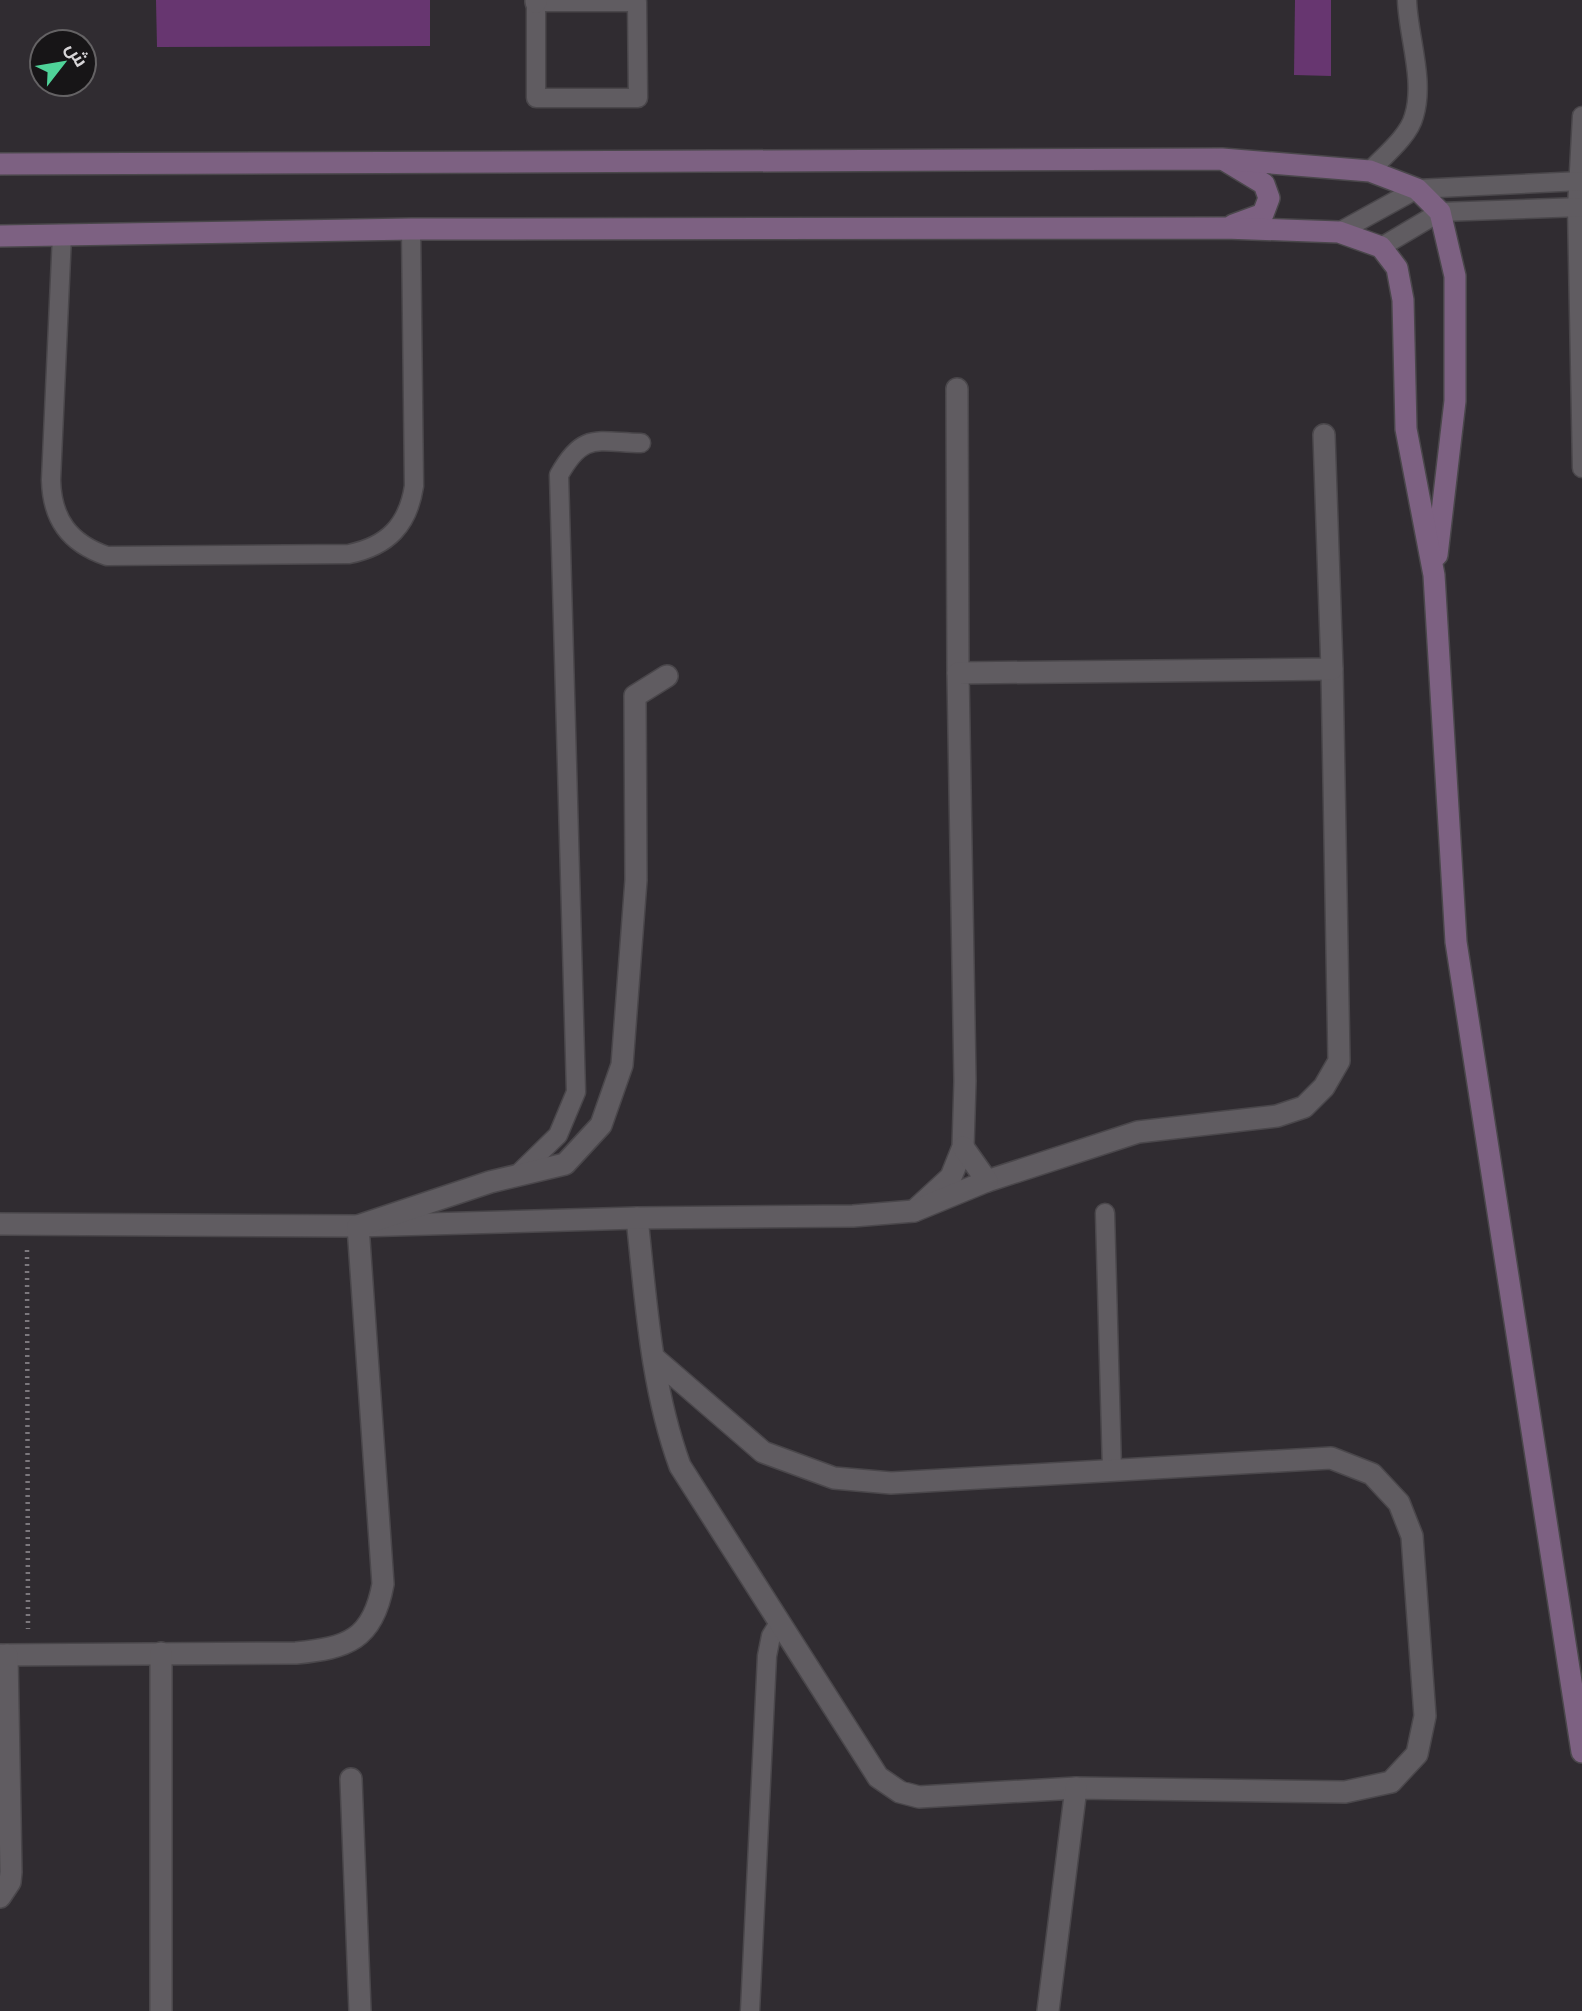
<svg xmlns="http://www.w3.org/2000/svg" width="1582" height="2011" viewBox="0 0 1582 2011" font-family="Georgia,Cairo,serif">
<rect width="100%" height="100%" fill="#302c31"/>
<g fill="#673670">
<polygon points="156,0 430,0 430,46 157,47"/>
<polygon points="1295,0 1331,0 1331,76 1294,75"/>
</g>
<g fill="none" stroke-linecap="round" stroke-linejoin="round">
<g stroke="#4a474b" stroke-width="21">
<g id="lane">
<polygon points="536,2 637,2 638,98 536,98"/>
<polyline points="1582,116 1577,207 1582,468"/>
<path d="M1370,171C1384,156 1409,136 1414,116C1425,80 1408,36 1407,0"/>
<polyline points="1339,232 1417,189 1582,181"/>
<path d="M62,235L51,480C52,519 69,543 107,556L349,554C388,546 408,525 414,486L411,229"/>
<polyline points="1381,247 1440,212 1582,207"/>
<path d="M515,1177L558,1135L576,1092L559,475C583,432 596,442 641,443"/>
<polyline points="1105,1213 1112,1470"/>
<polyline points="750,2011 767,1656 771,1636 779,1623"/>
</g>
</g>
<g stroke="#4a474b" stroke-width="24">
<g id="street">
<polyline points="536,2 536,0"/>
<polyline points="957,389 958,673"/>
<polyline points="987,1181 1138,1132 1277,1116 1304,1107 1324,1087 1339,1061 1332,669"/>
<polyline points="914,1211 951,1177 963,1147 965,1081 958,673 1332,669 1324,435"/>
<path d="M637,1218C646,1301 651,1387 680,1466L878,1777L900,1792L919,1797L1076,1788L1345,1792L1391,1782L1417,1754L1425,1716L1412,1536L1399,1503L1372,1474L1331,1458L891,1483L834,1478L763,1452L653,1357"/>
<polyline points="0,1224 358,1226 637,1218 853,1216 914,1211 987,1181 963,1147"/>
<path d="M0,1655L296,1653C347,1648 373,1640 383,1584L358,1226L490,1182L565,1164L601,1125L622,1065L636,880L635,696L667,676"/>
<polyline points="351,1779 360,2011"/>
<polyline points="0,1897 10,1882 11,1872 7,1655"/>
<polyline points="161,2011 161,1653"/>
<polyline points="1048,2011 1076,1788"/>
</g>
</g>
<g stroke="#4a474b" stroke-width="24">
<g id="secondary">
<polyline points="1226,161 1264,184 1269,198 1263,214 1233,225"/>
<polyline points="0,164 1222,159 1370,171 1417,189 1440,212 1455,276 1455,401 1437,555"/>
<polyline points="0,236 411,229 1225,228 1339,232 1381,247 1397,268 1403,300 1406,429 1434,575 1456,942 1582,1752"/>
</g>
</g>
<polyline stroke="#7c787d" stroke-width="4.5" stroke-dasharray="2 5" stroke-linecap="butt" points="27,1250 28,1629"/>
<use href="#lane" stroke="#605c61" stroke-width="18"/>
<use href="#street" stroke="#605c61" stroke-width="21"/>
<use href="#secondary" stroke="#7d6182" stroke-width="21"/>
</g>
<g transform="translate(63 63) rotate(59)"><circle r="33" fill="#171517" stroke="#646264" stroke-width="2"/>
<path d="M0-5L12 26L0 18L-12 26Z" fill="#4fd399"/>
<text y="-10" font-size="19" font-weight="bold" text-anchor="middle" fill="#d7d5d8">ش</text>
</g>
</svg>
